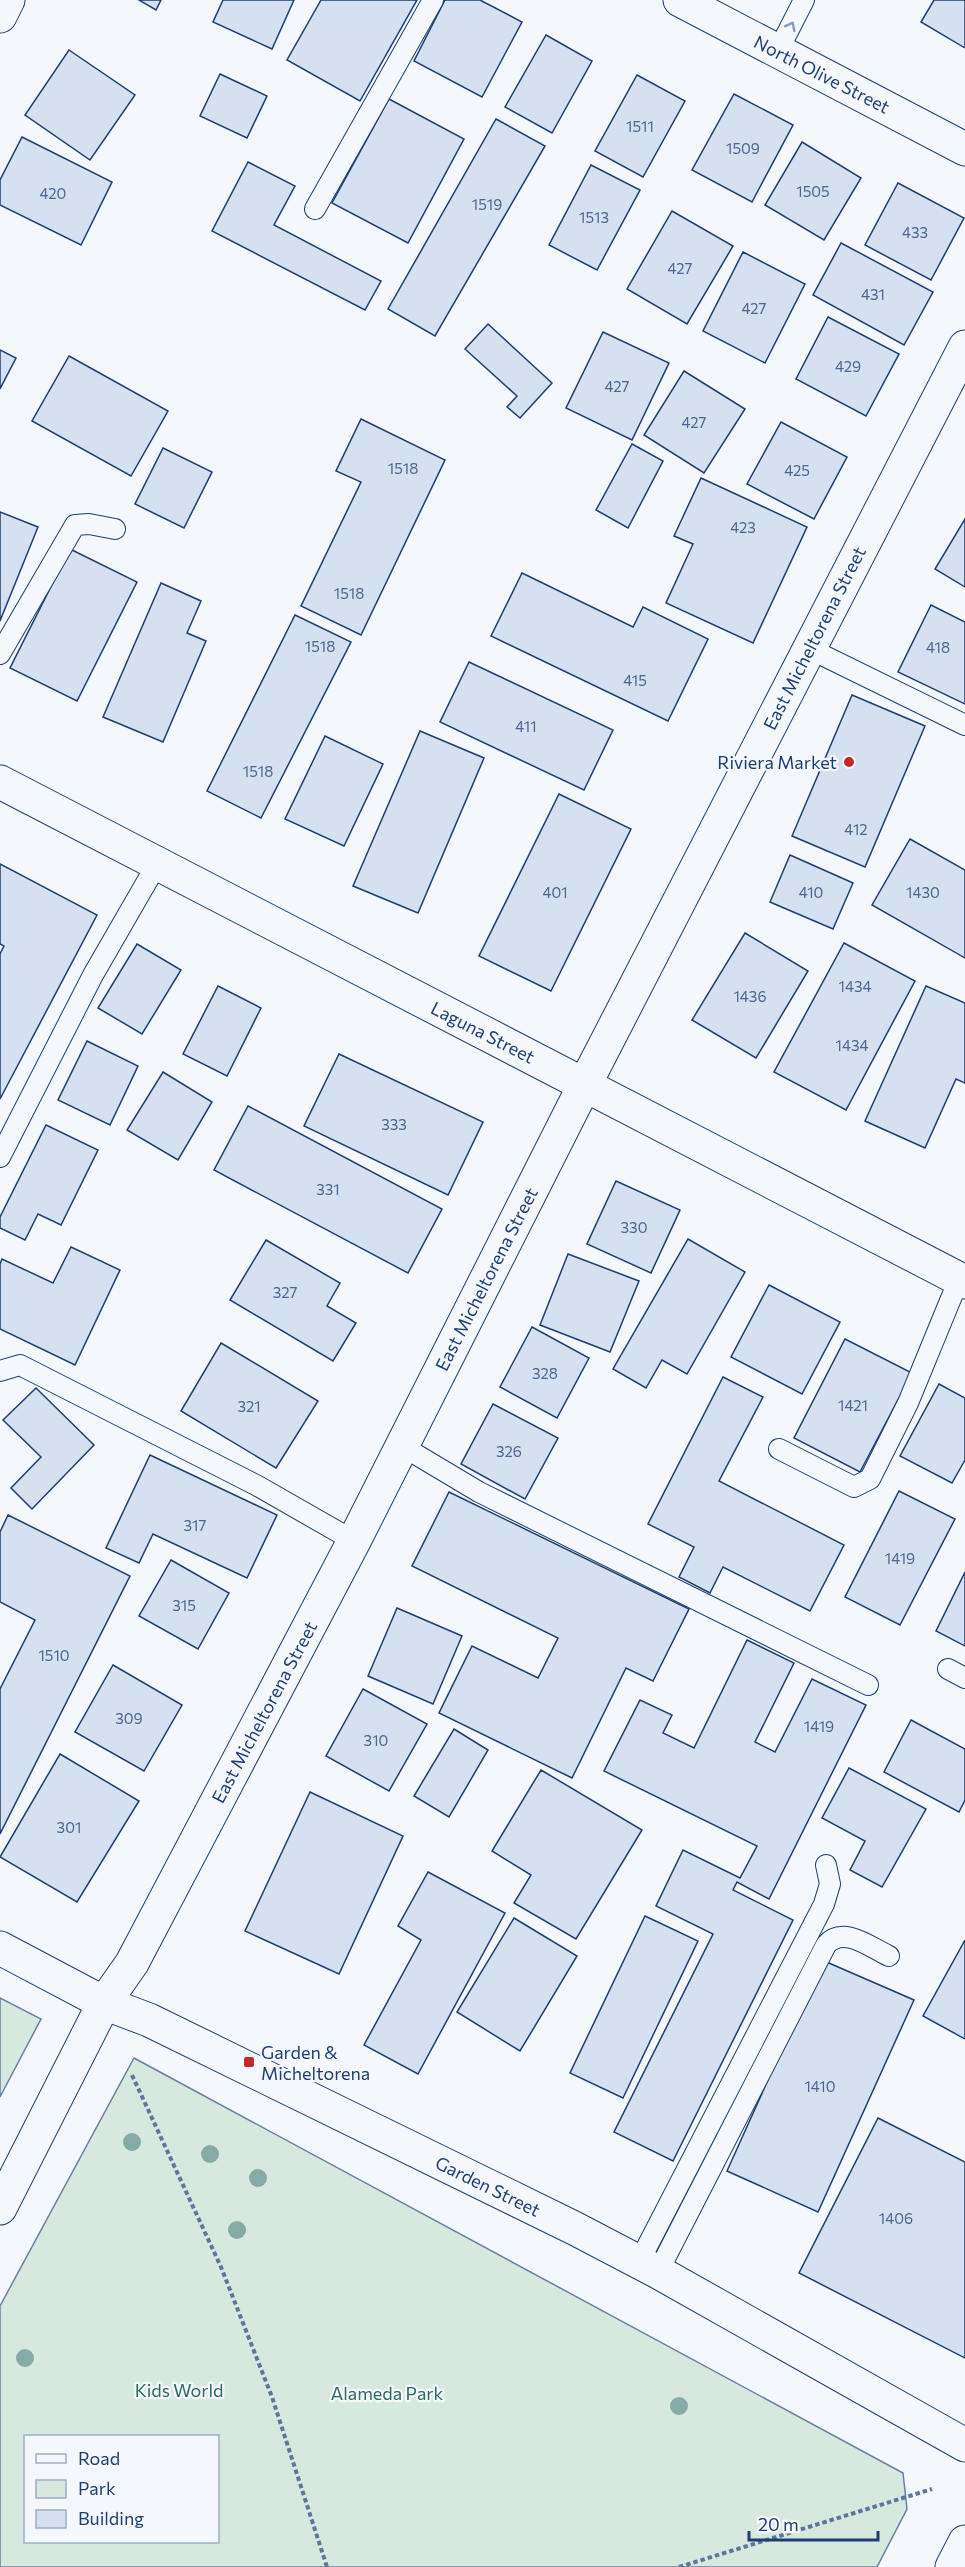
<svg xmlns="http://www.w3.org/2000/svg" width="965" height="2567" viewBox="0 0 965 2567" font-family="Commissioner,sans-serif">
<rect width="100%" height="100%" fill="#f4f7fb"/>
<g fill="#d7e8df" stroke="#687fa3" stroke-width="1.5" fill-rule="evenodd">
<polygon points="0,1998 41,2019 0,2097"/>
<path d="M134,2058L903,2473L907,2509L877,2567H0V2306ZM26,2436H218V2542H26Z"/>
</g>
<g fill="#d5e0f0" stroke="#1d3f73" stroke-width="1.5">
<polygon points="139,0 161,0 156,10"/>
<polygon points="223,0 294,0 272,49 213,22"/>
<polygon points="321,0 417,0 360,101 287,60"/>
<polygon points="445,0 480,0 522,22 482,97 414,61"/>
<polygon points="934,0 965,0 965,48 921,22"/>
<polygon points="546,35 592,61 552,133 505,107"/>
<polygon points="69,50 135,95 90,160 25,115"/>
<polygon points="220,74 267,96 247,138 200,116"/>
<polygon points="637,75 685,101 643,177 595,151"/>
<polygon points="734,94 793,125 752,202 692,170"/>
<polygon points="389,99 464,139 408,243 332,203"/>
<polygon points="496,119 545,146 435,336 388,309"/>
<polygon points="22,137 112,182 81,245 0,205 0,180"/>
<polygon points="802,142 861,178 824,240 765,205"/>
<polygon points="248,162 295,186 274,225 381,281 365,310 212,231"/>
<polygon points="591,165 640,190 597,270 549,245"/>
<polygon points="898,183 964,218 931,280 865,245"/>
<polygon points="672,211 733,246 687,324 627,289"/>
<polygon points="841,243 933,292 904,345 813,295"/>
<polygon points="743,252 805,284 765,363 703,331"/>
<polygon points="828,317 899,354 866,416 796,379"/>
<polygon points="488,324 552,383 520,418 507,407 517,396 465,349"/>
<polygon points="603,332 669,363 632,440 566,408"/>
<polygon points="0,350 16,358 0,389"/>
<polygon points="69,356 168,411 131,476 32,421"/>
<polygon points="684,371 745,409 704,473 644,435"/>
<polygon points="361,419 445,460 361,635 301,606 361,482 336,471"/>
<polygon points="781,422 847,457 814,519 747,484"/>
<polygon points="632,444 663,461 628,528 596,510"/>
<polygon points="163,448 212,472 184,528 135,504"/>
<polygon points="701,478 807,527 753,643 666,603 693,544 674,536"/>
<polygon points="0,512 38,527 0,621"/>
<polygon points="965,519 965,587 935,569"/>
<polygon points="70,549 137,582 77,701 10,668"/>
<polygon points="522,573 633,627 643,607 708,639 668,721 491,636"/>
<polygon points="161,583 201,601 187,633 206,641 163,742 103,717"/>
<polygon points="931,605 965,622 965,704 898,672"/>
<polygon points="295,615 351,642 261,818 207,791"/>
<polygon points="469,662 613,730 584,790 440,722"/>
<polygon points="852,695 925,726 865,867 792,836"/>
<polygon points="420,731 484,758 418,913 353,886"/>
<polygon points="325,736 383,764 344,846 285,819"/>
<polygon points="559,794 631,829 551,991 479,956"/>
<polygon points="910,839 965,870 965,958 872,905"/>
<polygon points="790,855 853,883 833,929 770,902"/>
<polygon points="0,864 97,915 0,1099 0,954 4,946 0,944"/>
<polygon points="745,933 808,971 756,1058 692,1020"/>
<polygon points="844,943 915,981 846,1110 774,1072"/>
<polygon points="137,944 181,970 142,1034 98,1008"/>
<polygon points="218,986 261,1008 227,1076 183,1054"/>
<polygon points="926,986 965,1003 965,1083 956,1079 925,1148 865,1121"/>
<polygon points="87,1041 138,1066 110,1125 58,1100"/>
<polygon points="339,1054 483,1122 448,1195 304,1126"/>
<polygon points="163,1072 212,1102 178,1160 127,1130"/>
<polygon points="248,1106 442,1209 408,1273 214,1170"/>
<polygon points="46,1125 98,1150 61,1225 38,1214 25,1240 0,1228 0,1217"/>
<polygon points="616,1181 680,1210 651,1273 587,1244"/>
<polygon points="688,1239 745,1272 687,1374 662,1360 646,1388 613,1369"/>
<polygon points="266,1240 340,1283 327,1306 356,1323 333,1361 230,1300"/>
<polygon points="71,1247 120,1270 75,1365 0,1329 0,1264 2,1259 53,1283"/>
<polygon points="568,1254 639,1281 610,1352 540,1325"/>
<polygon points="769,1285 840,1322 802,1394 731,1357"/>
<polygon points="532,1327 589,1358 557,1418 500,1387"/>
<polygon points="845,1339 912,1373 860,1472 794,1438"/>
<polygon points="221,1343 318,1401 276,1468 181,1411"/>
<polygon points="723,1377 763,1397 719,1481 844,1545 810,1611 723,1567 710,1593 679,1577 694,1547 648,1524"/>
<polygon points="939,1384 965,1398 965,1460 952,1483 900,1456"/>
<polygon points="36,1388 94,1445 32,1509 11,1488 41,1457 3,1420"/>
<polygon points="493,1404 558,1438 525,1499 461,1464"/>
<polygon points="150,1455 277,1515 247,1578 153,1534 139,1563 106,1548"/>
<polygon points="899,1491 955,1519 900,1625 845,1597"/>
<polygon points="449,1492 689,1609 653,1681 626,1668 572,1778 439,1713 472,1646 538,1678 558,1638 412,1566"/>
<polygon points="8,1515 130,1576 0,1834 0,1689 35,1620 0,1602 0,1532"/>
<polygon points="171,1560 229,1593 198,1649 139,1616"/>
<polygon points="965,1572 965,1646 936,1631"/>
<polygon points="397,1608 462,1636 433,1704 368,1676"/>
<polygon points="747,1640 794,1663 755,1742 775,1752 812,1679 866,1705 769,1899 737,1882 733,1890 793,1920 673,2161 614,2132 713,1934 656,1906 683,1850 740,1878 757,1846 604,1771 640,1700 672,1715 663,1733 694,1748"/>
<polygon points="113,1665 182,1705 144,1771 75,1732"/>
<polygon points="363,1689 427,1724 389,1791 326,1756"/>
<polygon points="911,1720 965,1749 965,1800 959,1812 884,1772"/>
<polygon points="454,1729 488,1750 449,1817 414,1796"/>
<polygon points="60,1754 139,1801 77,1902 0,1857"/>
<polygon points="849,1768 926,1809 882,1887 850,1870 865,1841 822,1818"/>
<polygon points="541,1770 642,1830 576,1939 514,1903 531,1875 492,1851"/>
<polygon points="310,1792 403,1836 339,1974 245,1931"/>
<polygon points="428,1872 505,1913 418,2074 364,2045 421,1940 398,1926"/>
<polygon points="645,1916 698,1941 623,2098 570,2073"/>
<polygon points="514,1918 577,1956 520,2051 457,2012"/>
<polygon points="965,1940 965,2039 923,2016"/>
<polygon points="822,1960 914,2000 818,2212 727,2171"/>
<polygon points="878,2118 965,2162 965,2358 799,2273"/>
</g>
<g fill="none" stroke-linecap="round" stroke-linejoin="round">
<g stroke="#1d3f73" stroke-width="22">
<g id="lane">
<polyline points="778,51 804,0"/>
<polyline points="315,209 433,0"/>
<polyline points="808,648 965,725"/>
<polyline points="0,654 75,525 89,524 115,529"/>
<polyline points="0,1157 93,975 157,864"/>
<polyline points="0,1371 20,1365 256,1485 354,1541"/>
<polyline points="402,1446 479,1492 868,1685"/>
<polyline points="779,1449 854,1487 870,1479 908,1403 959,1279"/>
<polyline points="948,1669 965,1678"/>
<polyline points="639,2262 824,1904 830,1884 826,1865"/>
<path d="M658,2272L826,1945C843,1925 870,1947 889,1956"/>
</g>
</g>
<g stroke="#1d3f73" stroke-width="35">
<g id="street">
<polyline points="680,0 965,149"/>
<polyline points="0,16 8,0"/>
<polyline points="0,782 965,1282"/>
<polyline points="104,2003 132,1963 354,1541 585,1084 965,347"/>
<polyline points="952,2567 965,2542"/>
</g>
</g>
<g stroke="#1d3f73" stroke-width="35">
<g id="secondary">
<polyline points="0,1948 104,2003 149,2020 574,2228 658,2272 965,2445"/>
<polyline points="0,2208 104,2003"/>
</g>
</g>
<g stroke="#5e769c" stroke-width="4" stroke-dasharray="4.5 3" stroke-linecap="butt">
<polyline points="132,2075 221,2267 272,2397 327,2567"/>
<polyline points="679,2567 932,2489"/>
</g>
<use href="#lane" stroke="#f4f7fb" stroke-width="20"/>
<use href="#street" stroke="#f4f7fb" stroke-width="33"/>
<use href="#secondary" stroke="#f4f7fb" stroke-width="33"/>
</g>
<g fill="#86aba6">
<circle cx="132" cy="2142" r="9"/>
<circle cx="210" cy="2154" r="9"/>
<circle cx="258" cy="2178" r="9"/>
<circle cx="237" cy="2230" r="9"/>
<circle cx="25" cy="2358" r="9"/>
<circle cx="679" cy="2406" r="9"/>
</g>
<defs><path id="oneway-chevron" d="M-2-3.5L2.5 0L-2 3.5" fill="none" stroke-width="1.6" stroke-linecap="round" stroke-linejoin="round" transform="scale(1.5)"/></defs>
<use stroke="#889bb7" href="#oneway-chevron" transform="translate(791 26) rotate(-63)"/>
<g fill="#c62828" stroke="#f4f7fb" stroke-width="2">
<circle cx="849" cy="762" r="6"/>
<rect x="243" y="2056" width="12" height="12" rx="3"/>
</g>
<g text-anchor="middle" dominant-baseline="central" stroke-width="4.5" stroke-linejoin="round" paint-order="stroke">
<g font-size="15" fill="#4b6792">
<text x="640" y="126">1511</text>
<text x="743" y="148">1509</text>
<text x="813" y="191">1505</text>
<text x="53" y="193">420</text>
<text x="487" y="204">1519</text>
<text x="594" y="217">1513</text>
<text x="915" y="232">433</text>
<text x="680" y="268">427</text>
<text x="873" y="294">431</text>
<text x="754" y="308">427</text>
<text x="848" y="366">429</text>
<text x="617" y="386">427</text>
<text x="694" y="422">427</text>
<text x="403" y="468">1518</text>
<text x="797" y="470">425</text>
<text x="743" y="527">423</text>
<text x="349" y="593">1518</text>
<text x="320" y="646">1518</text>
<text x="938" y="647">418</text>
<text x="635" y="680">415</text>
<text x="526" y="726">411</text>
<text x="258" y="771">1518</text>
<text x="856" y="829">412</text>
<text x="555" y="892">401</text>
<text x="811" y="892">410</text>
<text x="923" y="892">1430</text>
<text x="855" y="986">1434</text>
<text x="750" y="996">1436</text>
<text x="852" y="1045">1434</text>
<text x="394" y="1124">333</text>
<text x="328" y="1189">331</text>
<text x="634" y="1227">330</text>
<text x="285" y="1292">327</text>
<text x="545" y="1373">328</text>
<text x="853" y="1405">1421</text>
<text x="249" y="1406">321</text>
<text x="509" y="1451">326</text>
<text x="195" y="1525">317</text>
<text x="900" y="1558">1419</text>
<text x="184" y="1605">315</text>
<text x="54" y="1655">1510</text>
<text x="129" y="1718">309</text>
<text x="819" y="1726">1419</text>
<text x="376" y="1740">310</text>
<text x="69" y="1827">301</text>
<text x="820" y="2086">1410</text>
<text x="896" y="2218">1406</text>
</g>
<g font-size="18" fill="#1d3f73" stroke="#f4f7fb">
<text transform="translate(822 74) rotate(27)">North Olive Street</text>
<text transform="translate(814 638) rotate(-63)">East Micheltorena Street</text>
<text transform="translate(483 1032) rotate(27)">Laguna Street</text>
<text transform="translate(486 1279) rotate(-63)">East Micheltorena Street</text>
<text transform="translate(264 1712) rotate(-62)">East Micheltorena Street</text>
<text transform="translate(488 2186) rotate(26)">Garden Street</text>
</g>
<g font-size="18" fill="#1d3f73" stroke="#f4f7fb" text-anchor="end">
<text x="837" y="762">Riviera Market</text>
<text x="261" y="2052" text-anchor="start">Garden &amp;<tspan x="261" dy="21">Micheltorena</tspan></text>
</g>
<g font-size="18" fill="#2c6c60" stroke="#f4f7fb">
<text x="179" y="2390">Kids World</text>
<text x="387" y="2393">Alameda Park</text>
</g>
</g>
<rect x="24" y="2435" width="195" height="108" fill="#f4f7fb" stroke="#9eadc5" stroke-width="1.5"/>
<rect x="36" y="2454" width="30" height="9" fill="#f4f7fb" stroke="#9eadc5" stroke-width="1.5"/>
<text x="78" y="2465" font-size="18" fill="#1d3f73">Road</text>
<rect x="36" y="2480" width="30" height="18" fill="#d7e8df" stroke="#9eadc5" stroke-width="1.5"/>
<text x="78" y="2495" font-size="18" fill="#1d3f73">Park</text>
<rect x="36" y="2510" width="30" height="18" fill="#d5e0f0" stroke="#9eadc5" stroke-width="1.5"/>
<text x="78" y="2525" font-size="18" fill="#1d3f73">Building</text>
<path d="M749 2531v9h129v-9" fill="none" stroke="#1d3f73" stroke-width="3"/>
<text x="758" y="2531" font-size="18" fill="#1d3f73" stroke="#f4f7fb" stroke-width="4.5" paint-order="stroke">20 m</text>
</svg>
